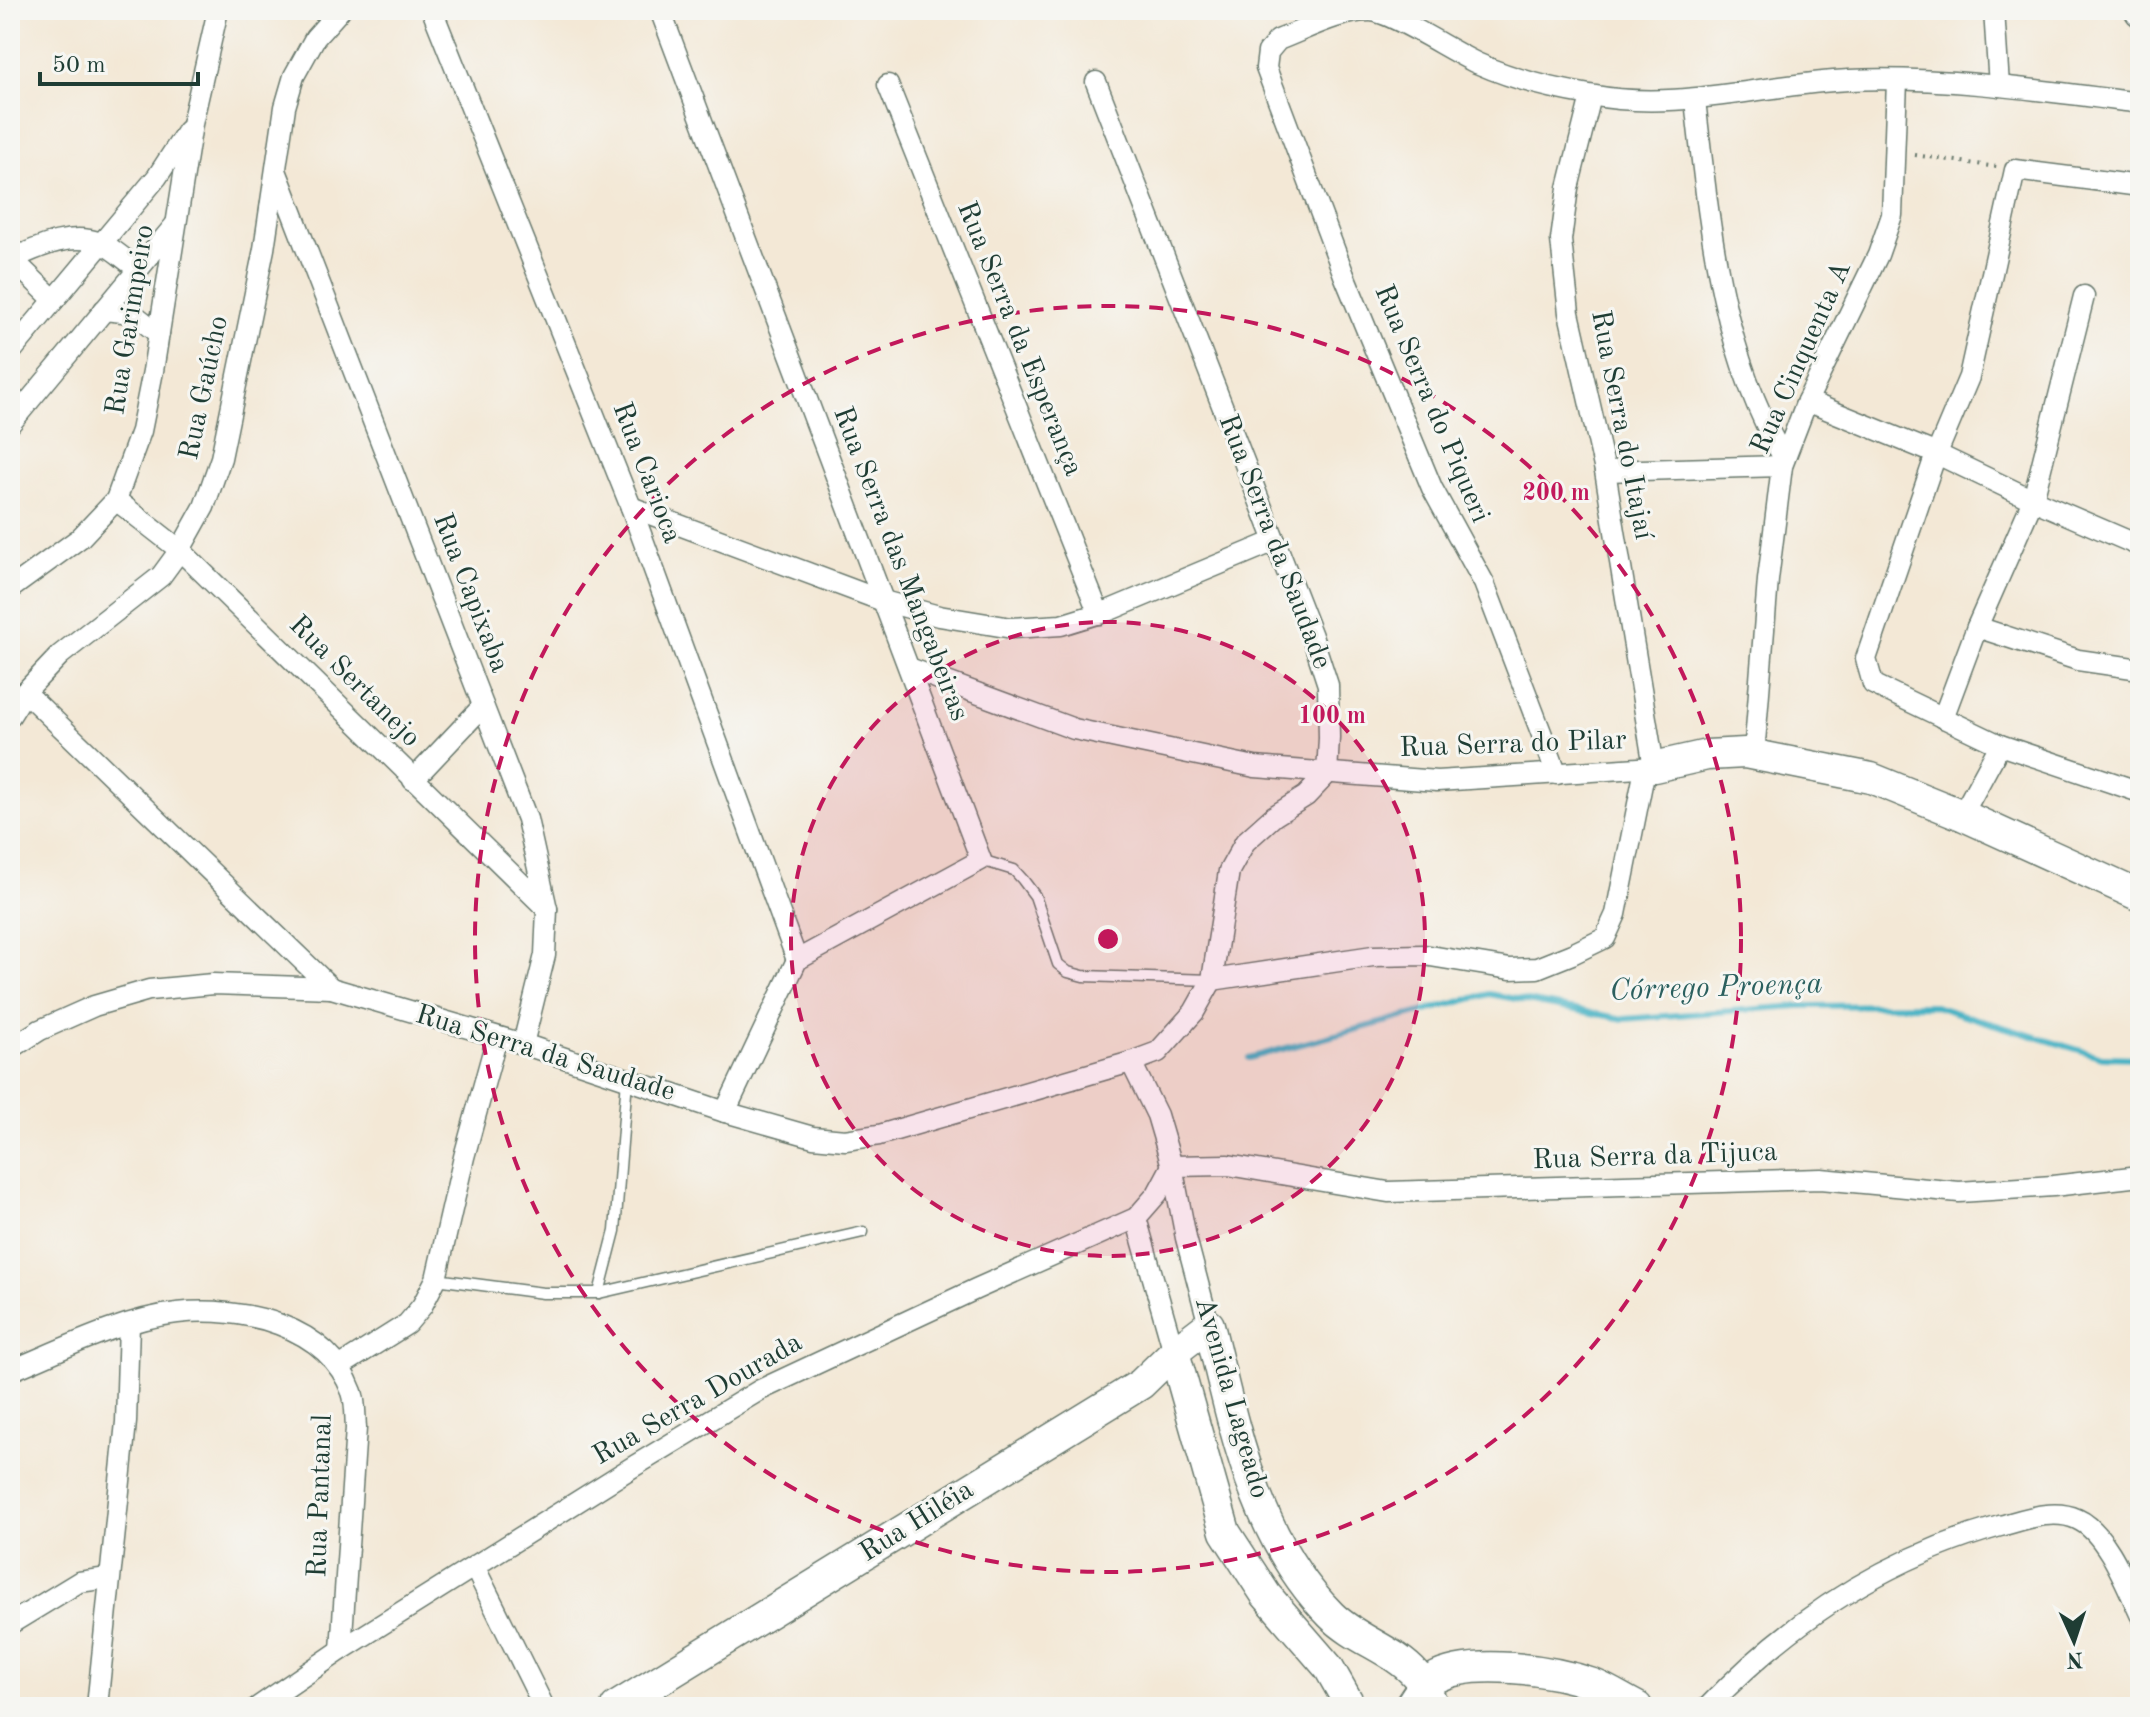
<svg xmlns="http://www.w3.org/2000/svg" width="2150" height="1717" viewBox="0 0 2150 1717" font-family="'Old Standard TT',serif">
<rect width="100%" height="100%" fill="#f6f6f2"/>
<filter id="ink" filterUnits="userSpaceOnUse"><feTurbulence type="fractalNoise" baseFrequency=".0125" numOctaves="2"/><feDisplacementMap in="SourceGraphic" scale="16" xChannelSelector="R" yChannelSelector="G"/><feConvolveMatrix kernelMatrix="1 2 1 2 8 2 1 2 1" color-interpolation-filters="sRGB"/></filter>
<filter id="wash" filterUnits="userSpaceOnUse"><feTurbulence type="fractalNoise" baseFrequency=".006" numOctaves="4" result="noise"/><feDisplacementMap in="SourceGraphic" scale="32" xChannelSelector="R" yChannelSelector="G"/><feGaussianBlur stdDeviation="1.8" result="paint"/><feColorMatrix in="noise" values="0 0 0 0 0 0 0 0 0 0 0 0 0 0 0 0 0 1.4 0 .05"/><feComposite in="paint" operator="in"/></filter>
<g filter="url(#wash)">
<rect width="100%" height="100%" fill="#f3e8d6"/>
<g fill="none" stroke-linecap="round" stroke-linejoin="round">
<polyline stroke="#46b2c4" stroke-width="6" points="1249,1058 1489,994 1624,1019 1798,1006 1931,1005 2102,1057 2140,1058"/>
</g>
</g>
<g filter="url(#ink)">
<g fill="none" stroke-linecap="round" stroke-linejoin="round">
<g stroke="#69796d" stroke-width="13">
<g id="lane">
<polyline points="981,860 1014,870 1023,880 1035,896 1058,964 1068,972 1083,976 1212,980"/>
<polyline points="436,1279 543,1293 599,1293 863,1232"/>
<polyline points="599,1293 615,1231 627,1079"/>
</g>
</g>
<g stroke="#69796d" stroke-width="23">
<g id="street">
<polyline points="432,10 631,507 797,960"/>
<polyline points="660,10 981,860 797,960 725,1112"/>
<polyline points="1994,10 1999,86"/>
<polyline points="888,85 1099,614"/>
<path d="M1695,100C1709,221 1720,352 1784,458"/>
<polyline points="277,173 527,819 547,909 545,955 523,1044"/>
<polyline points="2140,186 2015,170 1969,377 1934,460 1866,659 1873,684 2000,745 2140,792"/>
<polyline points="12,259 54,300"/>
<path d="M10,260C37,248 70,231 101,243C113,248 126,261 137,268"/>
<polyline points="104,310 132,313 159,334"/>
<polyline points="10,353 157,177 187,131"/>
<polyline points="1807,401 1937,454 2033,500 2140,546"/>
<polyline points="10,424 175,225"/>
<polyline points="1605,471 1782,466"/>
<polyline points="116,500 180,550 547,909"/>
<polyline points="631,507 883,601 939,616 1012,628 1061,625 1110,610 1275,541"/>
<polyline points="10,589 80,538 116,500 141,431 153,371 192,124 218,10"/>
<polyline points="1977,627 2078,660 2140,669"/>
<polyline points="909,668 1074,729 1255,767 1437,781 1654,767 1605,471 1569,313 1561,240 1568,188 1591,96"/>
<polyline points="25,692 331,988"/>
<polyline points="10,716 25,692 60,655 161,576 180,550 204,507 221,458 264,249 285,107 294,76 315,38 340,10"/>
<polyline points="1943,718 1977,627 2033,500 2084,296"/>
<polyline points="1754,755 1768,580 1782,466 1807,401 1878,255 1892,215 1897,81"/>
<path d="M1557,774L1484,583L1432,488L1344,275L1266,68L1268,52L1278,40C1307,29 1339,11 1370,11C1391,11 1455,54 1479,64C1513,79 1553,89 1590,95C1679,112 1761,84 1849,80C1944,76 2046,91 2140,103"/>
<polyline points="413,780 483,706"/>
<polyline points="1962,815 2000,745"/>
<polyline points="1212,980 1373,956 1424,955 1510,969 1537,968 1572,954 1605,938 1616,914 1645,769"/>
<polyline points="10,1049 40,1030 94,1006 149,990 213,984 331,988 523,1044 725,1112 813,1137 845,1140 879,1135 1131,1062 1158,1052 1194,1012 1212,980 1229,871 1245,842 1274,816 1306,796 1327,774 1329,738 1328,685 1312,636 1096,82"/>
<polyline points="1131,1062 1157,1115 1172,1166 1186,1238 1209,1325"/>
<polyline points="1172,1166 1228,1165 1388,1192 1821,1179 1959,1192 2053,1186 2140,1176"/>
<polyline points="1136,1218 1174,1352"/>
<polyline points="339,1367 407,1324 422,1306 436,1279 464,1157 497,1037"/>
<path d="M10,1371C61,1350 122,1319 177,1313C241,1306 327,1324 352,1392C356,1403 355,1417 356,1428L341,1650"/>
<polyline points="475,1568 544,1707"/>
<polyline points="10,1624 79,1582 108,1578"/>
<polyline points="97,1707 126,1422 129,1324"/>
<polyline points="258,1707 341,1650 631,1468 760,1390 976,1289 1136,1218 1157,1194 1172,1166"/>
<path d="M1708,1707C1789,1621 1886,1558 2000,1526C2023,1520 2053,1508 2077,1519C2106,1531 2127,1586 2140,1614"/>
</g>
</g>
<g stroke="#69796d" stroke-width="33">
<g id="secondary">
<polyline points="2140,10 2140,11"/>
<polyline points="1654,767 1707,755 1745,753 1871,778 1962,815 2140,896"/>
<polyline points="1174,1352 1225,1532 1266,1595 1329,1668 1351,1707"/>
<path d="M616,1707L1141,1384L1174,1352L1209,1325C1234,1426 1254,1538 1331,1615C1356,1640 1393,1649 1416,1675C1424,1684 1429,1696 1434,1707"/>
<path d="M1409,1707C1416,1697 1422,1685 1433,1679C1471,1657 1553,1670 1593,1684C1608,1690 1623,1700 1637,1707"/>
</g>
</g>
<polyline stroke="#69796d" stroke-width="4" stroke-dasharray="2 6" stroke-linecap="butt" points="1915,155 1997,167"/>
<use href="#lane" stroke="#fff" stroke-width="10"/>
<use href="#street" stroke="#fff" stroke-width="20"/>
<use href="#secondary" stroke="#fff" stroke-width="30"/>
</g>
</g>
<circle cx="1108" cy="939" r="317" fill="#c2185b" fill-opacity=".12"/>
<g fill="none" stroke="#c2185b" stroke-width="4" stroke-dasharray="14 10">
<circle cx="1108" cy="939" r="317"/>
<circle cx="1108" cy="939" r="633"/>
</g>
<g text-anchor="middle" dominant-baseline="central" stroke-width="6" stroke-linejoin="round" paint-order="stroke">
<g font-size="28" fill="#1f3d34" stroke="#f6f6f2">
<text transform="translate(131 320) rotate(-81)">Rua Garimpeiro</text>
<text transform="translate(1019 339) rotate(68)">Rua Serra da Esperança</text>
<text transform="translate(1802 358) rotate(-66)">Rua Cinquenta A</text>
<text transform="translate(205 388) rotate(-78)">Rua Gaúcho</text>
<text transform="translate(1431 404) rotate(67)">Rua Serra do Piqueri</text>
<text transform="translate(1621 425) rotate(79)">Rua Serra do Itajaí</text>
<text transform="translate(646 473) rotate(69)">Rua Carioca</text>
<text transform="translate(1274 542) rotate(69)">Rua Serra da Saudade</text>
<text transform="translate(900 564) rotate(69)">Rua Serra das Mangabeiras</text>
<text transform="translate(470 593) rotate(69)">Rua Capixaba</text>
<text transform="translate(354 682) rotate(45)">Rua Sertanejo</text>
<text transform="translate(1513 745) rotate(-2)">Rua Serra do Pilar</text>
<text transform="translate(545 1054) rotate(17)">Rua Serra da Saudade</text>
<text transform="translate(1655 1157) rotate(-2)">Rua Serra da Tijuca</text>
<text transform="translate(1231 1398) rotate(74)">Avenida Lageado</text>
<text transform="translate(698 1400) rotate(-30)">Rua Serra Dourada</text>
<text transform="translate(321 1496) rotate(-88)">Rua Pantanal</text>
<text transform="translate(917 1522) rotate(-32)">Rua Hiléia</text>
</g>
<g font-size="30" font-style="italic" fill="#2b605f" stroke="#f6f6f2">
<text transform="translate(1716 988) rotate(-2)">Córrego Proença</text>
</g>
</g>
<circle cx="1108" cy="939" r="12" fill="#c2185b" stroke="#f6f6f2" stroke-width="4"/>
<g font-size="24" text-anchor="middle" font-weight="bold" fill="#c2185b" stroke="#f6f6f2" stroke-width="6" stroke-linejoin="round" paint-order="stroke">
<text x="1556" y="500">200 m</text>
<text x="1332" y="723">100 m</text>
</g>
<rect width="2150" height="1717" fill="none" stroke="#f6f6f2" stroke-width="40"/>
<g transform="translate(2074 1641) rotate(177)" stroke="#f6f6f2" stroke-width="6" paint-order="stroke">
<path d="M0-6L14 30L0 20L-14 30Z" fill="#1f3d34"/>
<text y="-12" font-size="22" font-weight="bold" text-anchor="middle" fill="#1f3d34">N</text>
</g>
<path d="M40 72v12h158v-12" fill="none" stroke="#1f3d34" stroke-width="4"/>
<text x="52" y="72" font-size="24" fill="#1f3d34" stroke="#f6f6f2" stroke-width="6" paint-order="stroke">50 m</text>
</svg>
